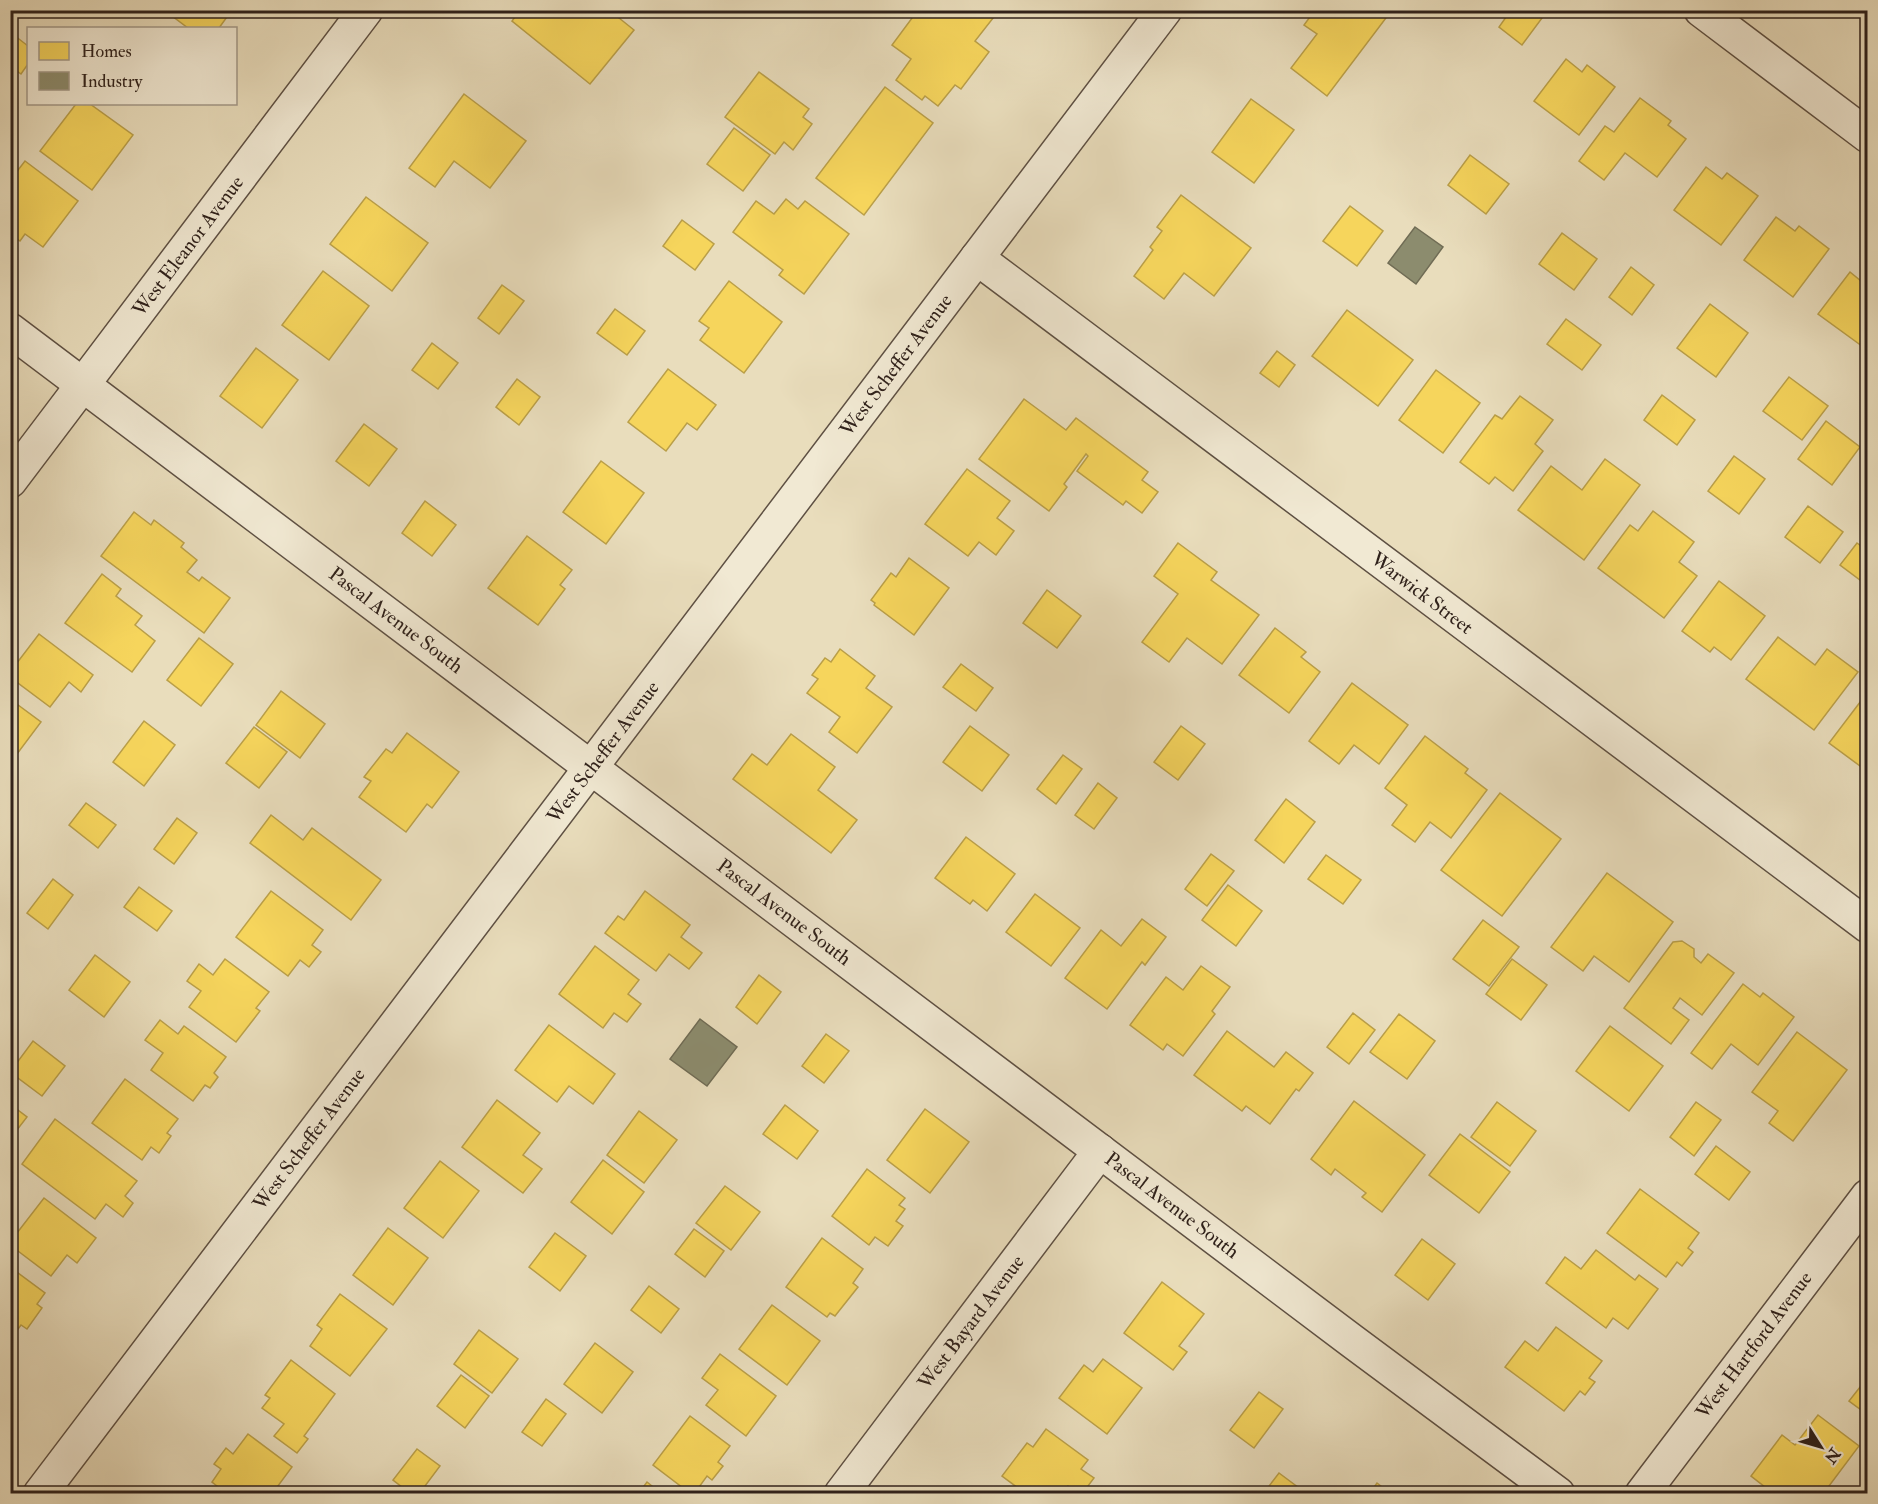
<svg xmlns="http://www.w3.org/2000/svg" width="1878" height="1504" viewBox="0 0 1878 1504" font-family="'IM FELL Double Pica',serif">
<rect width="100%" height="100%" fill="#e9ddbc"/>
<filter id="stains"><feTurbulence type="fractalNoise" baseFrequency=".00333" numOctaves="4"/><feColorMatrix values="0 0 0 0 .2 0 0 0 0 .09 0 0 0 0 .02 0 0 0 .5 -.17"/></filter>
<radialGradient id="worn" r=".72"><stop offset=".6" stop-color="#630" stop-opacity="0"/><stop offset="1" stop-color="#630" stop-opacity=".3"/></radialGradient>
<g fill="#f6d55c" stroke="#ba9f48" stroke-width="1.5">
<polygon points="164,10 232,10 219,28 188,28"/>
<polygon points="520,10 609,10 634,30 590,84 512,21"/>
<polygon points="918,10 994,10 997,13 975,41 989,52 961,89 955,85 938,106 925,96 922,100 896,80 911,59 892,45"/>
<polygon points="1315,10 1392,10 1327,96 1291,68 1317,34 1304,25"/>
<polygon points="1511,10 1548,10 1522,45 1499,27"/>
<polygon points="10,32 28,46 28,64 21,74 10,66"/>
<polygon points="1566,59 1582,72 1587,65 1615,87 1579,135 1534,101"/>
<polygon points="759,72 809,109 803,117 812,124 793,150 784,142 775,154 725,117"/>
<polygon points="885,87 933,123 864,215 816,178"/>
<polygon points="464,94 526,141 490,188 454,161 435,187 409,168"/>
<polygon points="1640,98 1671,121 1668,125 1686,139 1657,177 1625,153 1604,180 1579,161 1605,126 1614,132"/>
<polygon points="1251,99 1294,130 1254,183 1212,152"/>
<polygon points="76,104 90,104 133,135 92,190 40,151"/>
<polygon points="734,128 770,155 743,191 707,164"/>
<polygon points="1470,155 1509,184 1486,214 1448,185"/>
<polygon points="25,161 78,201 43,247 25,234 20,241 10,234 10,171 15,174"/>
<polygon points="1706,167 1722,179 1727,173 1758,196 1721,245 1674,210"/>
<polygon points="1181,195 1251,248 1214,296 1184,273 1164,299 1134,276 1153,250 1150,247 1162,231 1157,227"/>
<polygon points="366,197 428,243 392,291 330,244"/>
<polygon points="786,199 798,209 805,201 849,234 804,294 779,275 783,270 733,232 756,201 774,214"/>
<polygon points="1350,206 1383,231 1357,266 1323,241"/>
<polygon points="1776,217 1795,231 1799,226 1829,249 1793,297 1744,260"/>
<polygon points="682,220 714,244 695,270 663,246"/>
<polygon points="1562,233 1597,259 1574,290 1539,264"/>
<polygon points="1631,267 1654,285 1632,315 1609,297"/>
<polygon points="323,271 369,306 329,360 282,325"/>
<polygon points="1850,272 1866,285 1868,284 1868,346 1866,349 1818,314"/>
<polygon points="729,281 782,322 744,373 700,340 709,328 699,321"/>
<polygon points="502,285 524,301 499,334 478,318"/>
<polygon points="1710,304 1748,333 1716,377 1677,348"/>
<polygon points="615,309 645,331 627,355 597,333"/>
<polygon points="1347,310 1413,360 1378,406 1312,356"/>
<polygon points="1566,319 1601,345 1582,370 1547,344"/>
<polygon points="432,343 458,363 438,389 412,370"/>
<polygon points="256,348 298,380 262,428 220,396"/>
<polygon points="1277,351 1295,365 1279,387 1260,373"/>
<polygon points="668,369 716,405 697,430 687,423 666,451 628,422"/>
<polygon points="1436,370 1480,403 1443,453 1399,420"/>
<polygon points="1789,377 1828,406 1802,440 1763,411"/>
<polygon points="517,379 540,397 519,425 496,407"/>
<polygon points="1662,395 1695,420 1677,445 1644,420"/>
<polygon points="1520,396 1553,420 1535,444 1543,451 1513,491 1495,477 1489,484 1460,462 1495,415 1502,419"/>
<polygon points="1024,399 1066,430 1076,418 1148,472 1142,480 1158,492 1142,513 1126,501 1123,505 1077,471 1088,456 1086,454 1064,484 1067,487 1049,511 979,459"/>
<polygon points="1826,421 1860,447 1832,485 1798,459"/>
<polygon points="364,424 397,449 369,486 336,461"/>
<polygon points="1734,456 1765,479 1739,514 1708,491"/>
<polygon points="1605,459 1640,485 1584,560 1518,510 1551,466 1582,490"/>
<polygon points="601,461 644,493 606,544 563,512"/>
<polygon points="967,469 1010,501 997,518 1014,531 996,555 979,542 968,556 925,524"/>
<polygon points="425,501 456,525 432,556 402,533"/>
<polygon points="1808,506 1843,532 1820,563 1785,537"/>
<polygon points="1653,511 1694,542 1679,562 1697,576 1664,618 1598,568 1630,525 1638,531"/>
<polygon points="134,512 151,525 154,520 184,543 181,547 197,560 187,572 199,581 202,577 230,598 204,633 101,556"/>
<polygon points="527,536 572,570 560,585 565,589 538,625 488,588"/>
<polygon points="1178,543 1217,572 1211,580 1259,615 1222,664 1187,638 1169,662 1142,642 1178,594 1154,576"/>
<polygon points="1857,543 1868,551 1868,586 1840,565"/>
<polygon points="909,558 949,588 914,635 874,605 875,603 871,600 891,573 896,577"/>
<polygon points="102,574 121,589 116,596 142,616 135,625 155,641 132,672 65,623"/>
<polygon points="1719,581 1765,616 1731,660 1714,647 1710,652 1682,631"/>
<polygon points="1047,590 1081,616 1057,648 1023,623"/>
<polygon points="1275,628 1306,652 1301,657 1320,672 1289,713 1239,675"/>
<polygon points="39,634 93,675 81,692 69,682 50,707 10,677 10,672"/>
<polygon points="1778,637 1815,665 1827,649 1858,672 1814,730 1746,679"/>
<polygon points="199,638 233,664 201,706 167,680"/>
<polygon points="840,649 875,676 866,688 892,707 857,753 829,732 840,717 807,693 818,679 812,675 825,658 831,662"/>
<polygon points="961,664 993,688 976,711 943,687"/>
<polygon points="1352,683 1408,725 1379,764 1354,745 1339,764 1309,741"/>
<polygon points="281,691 325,724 300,758 256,725"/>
<polygon points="1867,693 1868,758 1866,757 1860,766 1829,743"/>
<polygon points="10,699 41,722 11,762 10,762"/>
<polygon points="144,721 175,745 144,786 113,762"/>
<polygon points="970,726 1009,755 982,791 943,762"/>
<polygon points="1181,726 1205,744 1178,780 1154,762"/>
<polygon points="254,727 287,752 259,788 226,763"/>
<polygon points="407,733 459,772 432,808 427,804 406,832 359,797 371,781 364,777 386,749 392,753"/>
<polygon points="791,734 835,767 818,790 857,820 831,853 733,779 752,754 767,765"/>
<polygon points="1425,736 1468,769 1465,773 1487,790 1451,838 1430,822 1415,842 1392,825 1407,805 1385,788"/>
<polygon points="1063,755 1082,769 1056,804 1037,789"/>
<polygon points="1098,783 1117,798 1094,829 1075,815"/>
<polygon points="1500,793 1561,839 1502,916 1441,870"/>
<polygon points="1286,799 1315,822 1284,863 1255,840"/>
<polygon points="86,803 116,825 98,848 69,825"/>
<polygon points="271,815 303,840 312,828 381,880 351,920 250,843"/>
<polygon points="177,818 197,833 174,864 154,849"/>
<polygon points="966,837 1015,874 987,911 973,900 970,904 935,878"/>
<polygon points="1211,854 1234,871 1207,906 1185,889"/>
<polygon points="1326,855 1361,880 1343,904 1308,879"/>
<polygon points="1607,873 1673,922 1629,982 1594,956 1583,971 1551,947"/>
<polygon points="53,879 73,895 48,929 27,913"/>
<polygon points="1228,885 1262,911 1236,946 1202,920"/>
<polygon points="139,887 172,911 157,931 124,907"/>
<polygon points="271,891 323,930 312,945 321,952 309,967 300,960 288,976 236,937"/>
<polygon points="645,891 690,925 681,937 702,953 689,969 669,954 656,971 605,933 618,916 624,920"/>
<polygon points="1035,894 1080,928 1051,966 1006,932"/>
<polygon points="1142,919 1166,937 1145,965 1142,962 1107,1009 1065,978 1101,930 1121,946"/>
<polygon points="1483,920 1519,947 1489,986 1453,959"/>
<polygon points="1682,941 1694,949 1694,957 1701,963 1708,954 1734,973 1702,1015 1680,998 1673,1008 1689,1020 1671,1044 1624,1008 1673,942"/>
<polygon points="595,946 639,980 628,994 641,1004 627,1022 614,1013 603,1028 559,994"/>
<polygon points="95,955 130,982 104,1017 69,990"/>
<polygon points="225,959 269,992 256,1008 260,1011 236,1042 189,1007 201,991 187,981 199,964 213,975"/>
<polygon points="1512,959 1547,985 1521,1020 1486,994"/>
<polygon points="1201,966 1230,987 1212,1011 1215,1014 1183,1056 1167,1044 1163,1050 1130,1025 1166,977 1183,990"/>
<polygon points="759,975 781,992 757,1024 736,1007"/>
<polygon points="1743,984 1760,997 1763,993 1794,1017 1758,1065 1731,1044 1712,1069 1691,1053"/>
<polygon points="1353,1013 1375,1030 1349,1064 1327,1047"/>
<polygon points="1399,1014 1435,1041 1407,1079 1370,1052"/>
<polygon points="160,1020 178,1034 184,1026 226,1057 214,1073 218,1077 210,1088 205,1085 193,1101 151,1070 163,1053 145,1040"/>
<polygon points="549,1025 615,1074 593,1104 569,1086 557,1102 515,1070"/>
<polygon points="1610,1026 1663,1066 1629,1111 1576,1071"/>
<polygon points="1227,1031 1274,1067 1286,1052 1313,1073 1299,1091 1296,1089 1270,1124 1246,1106 1242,1111 1194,1075"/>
<polygon points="1797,1032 1847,1070 1793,1141 1769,1123 1778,1111 1752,1092"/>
<polygon points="826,1034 849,1051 824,1083 802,1066"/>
<polygon points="33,1041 65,1066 42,1096 10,1072"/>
<polygon points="125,1079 178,1119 167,1133 171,1136 159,1153 151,1147 142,1160 92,1123"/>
<polygon points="497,1100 540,1133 523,1155 542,1169 523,1193 462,1147"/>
<polygon points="1354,1101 1425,1155 1382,1212 1362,1197 1366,1193 1335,1169 1331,1175 1311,1159"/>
<polygon points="1497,1102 1536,1131 1510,1166 1471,1137"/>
<polygon points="1696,1102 1721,1120 1694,1156 1670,1137"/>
<polygon points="10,1104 27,1117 10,1139"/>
<polygon points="785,1105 818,1131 797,1159 763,1134"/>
<polygon points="925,1109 969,1142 930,1193 887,1160"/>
<polygon points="639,1111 677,1140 644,1183 607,1155"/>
<polygon points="55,1119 137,1181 125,1196 133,1203 123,1217 106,1204 95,1219 22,1164"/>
<polygon points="1460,1134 1510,1172 1479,1213 1429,1175"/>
<polygon points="1716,1146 1750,1172 1729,1200 1695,1174"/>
<polygon points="603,1160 644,1192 612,1234 571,1202"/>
<polygon points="440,1161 479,1191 443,1238 404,1208"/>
<polygon points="867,1169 905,1198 899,1205 905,1209 896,1221 903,1226 888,1246 875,1237 869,1245 832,1216"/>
<polygon points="725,1186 760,1212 731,1250 696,1223"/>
<polygon points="1640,1189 1699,1233 1688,1248 1693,1252 1682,1266 1677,1262 1666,1277 1607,1233"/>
<polygon points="44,1198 96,1238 77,1263 67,1255 51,1276 10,1245 10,1242"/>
<polygon points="388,1228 428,1258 393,1305 353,1275"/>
<polygon points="694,1229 724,1251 705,1277 675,1254"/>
<polygon points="555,1233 586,1256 560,1291 529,1267"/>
<polygon points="822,1238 863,1269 853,1283 858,1287 835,1316 830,1313 827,1317 786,1287"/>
<polygon points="1422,1239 1455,1264 1428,1300 1395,1275"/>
<polygon points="1596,1250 1635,1280 1639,1275 1658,1289 1628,1329 1613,1318 1606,1328 1546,1283 1565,1257 1581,1269"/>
<polygon points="10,1267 45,1293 37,1304 42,1308 27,1329 21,1325 10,1340"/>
<polygon points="1162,1282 1204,1314 1179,1346 1187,1352 1173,1370 1124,1333"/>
<polygon points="649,1286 679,1309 661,1333 631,1310"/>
<polygon points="340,1294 387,1329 350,1376 310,1346 322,1329 317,1325"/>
<polygon points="772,1305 820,1341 787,1385 739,1349"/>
<polygon points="1556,1327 1602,1361 1589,1378 1595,1382 1585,1395 1580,1391 1564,1411 1505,1367 1525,1341 1538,1351"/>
<polygon points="479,1330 518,1359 492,1393 454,1364"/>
<polygon points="595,1343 633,1372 602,1413 564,1384"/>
<polygon points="720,1354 776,1396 746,1436 706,1405 718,1390 702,1378"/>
<polygon points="1103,1359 1142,1388 1107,1434 1059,1398 1084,1365 1093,1372"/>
<polygon points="291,1360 335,1394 304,1436 308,1439 297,1453 274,1436 284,1424 262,1408 270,1398 265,1395"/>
<polygon points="461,1375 489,1396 465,1428 437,1406"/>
<polygon points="1868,1377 1868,1415 1849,1401"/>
<polygon points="1259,1392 1283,1409 1254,1448 1230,1430"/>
<polygon points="546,1399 566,1414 542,1446 522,1432"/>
<polygon points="1818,1415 1859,1446 1823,1494 1768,1494 1770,1491 1751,1476 1782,1435 1795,1445"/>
<polygon points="690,1416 730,1446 718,1462 723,1466 712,1480 707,1476 694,1494 691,1494 653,1465"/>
<polygon points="1046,1429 1088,1460 1081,1469 1094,1478 1082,1494 1078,1494 1068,1486 1063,1494 1026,1494 1002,1476 1027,1443 1033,1447"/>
<polygon points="248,1434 292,1467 272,1494 227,1494 212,1482 221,1469 214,1464 226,1448 233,1454"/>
<polygon points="417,1449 440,1466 419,1494 411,1494 393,1480"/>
<polygon points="1279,1473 1299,1488 1295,1494 1263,1494"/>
<polygon points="647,1482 662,1494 638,1494"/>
<polygon points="1377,1483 1391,1494 1369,1494"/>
</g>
<g fill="#8c8c6e" stroke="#706c55" stroke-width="1.5">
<polygon points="1415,227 1443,247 1416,284 1388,263"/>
<polygon points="700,1019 737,1047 707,1086 670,1059"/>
</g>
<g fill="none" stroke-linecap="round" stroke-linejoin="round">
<g stroke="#5e5043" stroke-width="36">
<g id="minor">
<polyline points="1701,10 1868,136"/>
<polyline points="977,258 1868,926"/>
<polyline points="10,330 1352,1341 1558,1494"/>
<polyline points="10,481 366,10"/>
<polyline points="40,1494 1165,10"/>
<polyline points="841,1494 1100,1151"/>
<polyline points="1642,1494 1868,1196"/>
</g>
</g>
<use href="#minor" stroke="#f1e9d3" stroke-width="33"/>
</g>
<g text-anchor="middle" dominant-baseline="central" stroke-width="6" stroke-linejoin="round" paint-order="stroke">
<g font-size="20" fill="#2f211b" stroke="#f1e9d3">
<text transform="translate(188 246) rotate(-53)">West Eleanor Avenue</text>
<text transform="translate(896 365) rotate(-53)">West Scheffer Avenue</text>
<text transform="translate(1422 593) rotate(37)">Warwick Street</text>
<text transform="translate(396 620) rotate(37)">Pascal Avenue South</text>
<text transform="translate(603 752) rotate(-53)">West Scheffer Avenue</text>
<text transform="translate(784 912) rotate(37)">Pascal Avenue South</text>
<text transform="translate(309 1139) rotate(-53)">West Scheffer Avenue</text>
<text transform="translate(1172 1205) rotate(37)">Pascal Avenue South</text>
<text transform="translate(971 1322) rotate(-53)">West Bayard Avenue</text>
<text transform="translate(1754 1345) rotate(-53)">West Hartford Avenue</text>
</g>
</g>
<rect width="1878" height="1504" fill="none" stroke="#e9ddbc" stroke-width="36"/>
<rect x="12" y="12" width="1854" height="1480" fill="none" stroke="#2f211b" stroke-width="3"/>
<rect x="18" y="18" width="1842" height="1468" fill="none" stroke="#2f211b" stroke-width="1.5"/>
<rect x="27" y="27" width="210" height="78" fill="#f1e9d3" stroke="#a39989" stroke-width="1.5"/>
<rect x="39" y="42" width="30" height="18" fill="#f6d55c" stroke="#a39989" stroke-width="1.5"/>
<text x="81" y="57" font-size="18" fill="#2f211b">Homes</text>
<rect x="39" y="72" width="30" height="18" fill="#8c8c6e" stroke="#a39989" stroke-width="1.5"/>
<text x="81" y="87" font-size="18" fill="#2f211b">Industry</text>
<g transform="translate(1821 1447) rotate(127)" stroke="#f1e9d3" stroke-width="4.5" paint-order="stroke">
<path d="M0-4.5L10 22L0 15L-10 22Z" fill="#2f211b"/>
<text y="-9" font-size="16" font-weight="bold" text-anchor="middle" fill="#2f211b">N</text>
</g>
<rect width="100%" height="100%" filter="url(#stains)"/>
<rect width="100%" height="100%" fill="url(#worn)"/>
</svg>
